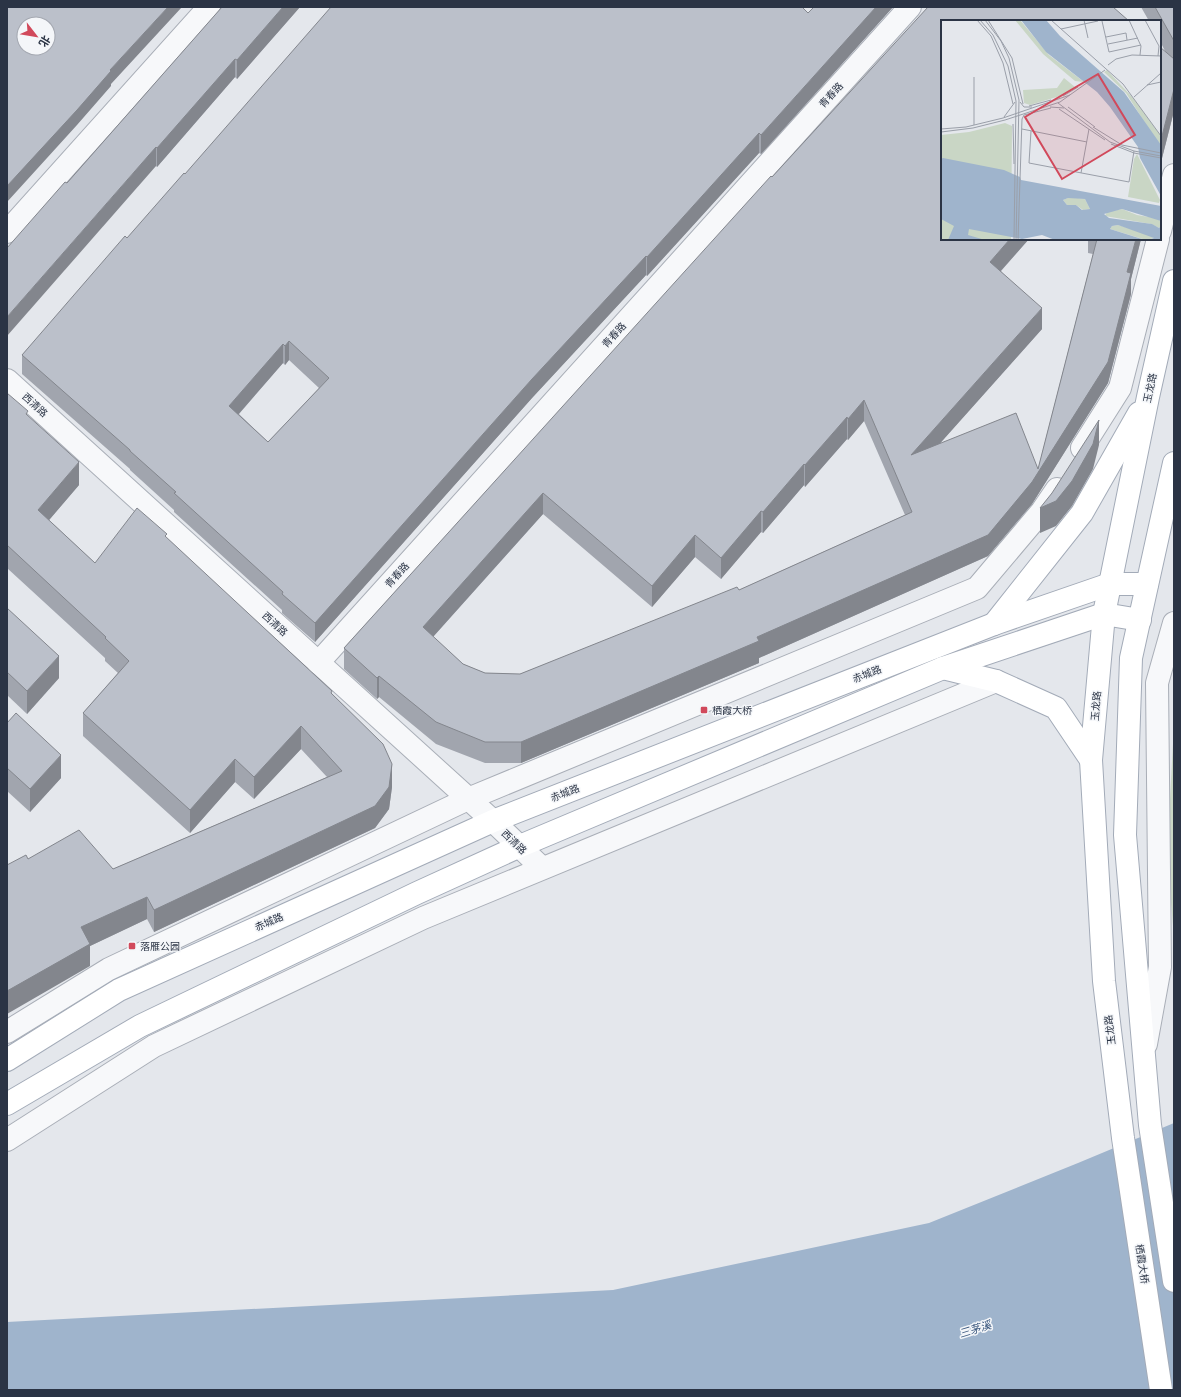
<svg xmlns="http://www.w3.org/2000/svg" width="1181" height="1397" viewBox="0 0 1181 1397" font-family="Poppins,'Noto Sans SC',sans-serif">
<rect width="100%" height="100%" fill="#e4e7ec"/>
<polygon fill="#c9d6c5" points="1174,725 1174,938 1167,855"/>
<polygon fill="#9fb4cc" points="1174,1123 1174,1390 7,1390 7,1322 613,1290 929,1223 1078,1163"/>
<g fill="none" stroke-linecap="round" stroke-linejoin="round">
<g stroke="#a9aeb7" stroke-width="24">
<g id="minor">
<polyline points="1160,231 1174,175"/>
<polyline points="7,232 209,7"/>
<polyline points="7,380 493,821 542,868"/>
<polyline points="1082,448 1120,388 1158,239"/>
<polyline points="318,663 910,7"/>
<polyline points="7,1032 109,969 468,799 977,588 1042,511 1057,489"/>
<polyline points="1146,1044 1160,967 1157,683 1174,623"/>
<polyline points="7,1140 154,1046 423,918 996,681"/>
</g>
</g>
<g stroke="#a3abb8" stroke-width="24">
<g id="major">
<polyline points="1174,463 1131,658 1125,835 1150,1125 1174,1281"/>
<polyline points="994,624 1082,513 1139,413"/>
<polyline points="943,668 996,681 1056,708 1091,760"/>
<polyline points="7,1060 119,990 493,821 994,624 1110,584 1147,584"/>
<polyline points="7,1104 140,1026 417,893 520,846 943,668 1104,614 1140,620"/>
<polyline points="1161,1390 1123,1138 1104,981 1091,760 1104,614 1148,397 1174,281"/>
</g>
</g>
<use href="#minor" stroke="#f7f8fa" stroke-width="22"/>
<use href="#major" stroke="#fff" stroke-width="22"/>
</g>
<g fill="#a1a5ae" fill-rule="evenodd">
<polygon points="222,7 300,7 237,79 235,77 157,167 156,166 67,183"/>
<path d="M814,7H893L761,154L759,153L647,276L646,275L532,398L315,642L282,613V610L174,512V510L130,470V469L22,374V355L185,174L808,13ZM289,360L319,388L268,442L239,414L283,363L285,365Z"/>
<polygon points="1141,7 1174,7 1174,111 1160,166 1160,47 1166,53 1160,41 1160,21 1149,21"/>
<path d="M772,177L1029,239L1001,271L1042,329L940,443L1038,469L1093,254L1088,253V239H1141L1131,279V294L1108,383L1032,504L988,556L759,658V663L521,763H485L436,744L379,697L377,699L344,669V648ZM864,421L905,515L739,590L520,674L485,673L463,664L433,637L543,514L652,607L695,557L721,579L761,532L763,533L804,485L805,487L847,439L848,440Z"/>
<polygon points="7,393 28,416 79,485 49,520 95,563 167,538 332,694 392,787 389,809 375,828 154,932 147,919 90,946 90,966 28,859 113,869 327,777 301,749 254,799 235,782 190,833 83,736 83,713 118,673 105,661 105,658 7,568"/>
<polygon points="7,608 59,678 27,714 7,695"/>
<polygon points="7,723 61,778 30,812 7,791"/>
</g>
<g fill="#83868d">
<polygon points="168,7 182,7 111,84 111,86 77,125 7,202 7,186 110,70"/>
<polygon points="283,7 300,7 237,79 237,60"/>
<polygon points="876,7 893,7 761,154 761,135"/>
<polygon points="235,59 235,77 157,167 157,148"/>
<polygon points="1174,89 1174,111 1160,166 1160,144"/>
<polygon points="759,133 759,153 647,276 647,257"/>
<polygon points="156,147 156,166 7,336 7,317"/>
<polygon points="1010,239 1029,239 990,283 990,262"/>
<polygon points="1136,239 1141,239 1131,279 1131,294 1108,383 1032,504 988,556 759,658 759,663 521,763 521,742 757,637 1032,482 1127,272"/>
<polygon points="646,256 646,275 532,398 315,642 315,623 532,379"/>
<polygon points="1042,308 1042,329 911,476 911,455"/>
<polygon points="289,341 289,360 285,365 285,346"/>
<polygon points="283,344 283,363 229,425 229,406"/>
<polygon points="864,400 864,421 848,440 848,419"/>
<polygon points="847,417 847,439 805,487 805,465"/>
<polygon points="1099,420 1099,445 1093,469 1072,506 1056,526 1040,533 1040,508 1072,481"/>
<polygon points="79,462 79,485 38,533 38,510"/>
<polygon points="804,464 804,485 763,533 763,512"/>
<polygon points="543,493 543,514 423,648 423,627"/>
<polygon points="761,511 761,532 721,579 721,558"/>
<polygon points="695,535 695,557 652,607 652,586"/>
<polygon points="59,656 59,678 27,714 27,691"/>
<polygon points="379,676 379,697 377,699 377,678"/>
<polygon points="301,726 301,749 254,799 254,777"/>
<polygon points="61,755 61,778 30,812 30,789"/>
<polygon points="235,759 235,782 190,833 190,810"/>
<polygon points="392,764 392,787 389,809 375,828 154,932 154,910"/>
<polygon points="147,897 147,919 90,946 90,966 7,1014 7,991 81,927"/>
</g>
<g fill="#bbc0ca" stroke="#83868d" fill-rule="evenodd">
<path d="M7,7H168L110,70L111,71L77,110L7,186ZM24,24H48V48H24Z"/>
<polygon points="222,7 283,7 237,60 235,59 157,148 156,147 7,317 7,248 65,182 67,183"/>
<path d="M331,7H802L808,13L814,7H876L761,135L759,133L647,257L646,256L532,379L315,623L282,594L283,592L174,493L176,492L130,451V450L22,355L125,236L127,238L184,173L185,174ZM289,341L329,378L268,442L229,406L283,344L285,346Z"/>
<path d="M928,7H1113L1129,21H942V239H1010L990,262L1042,308L911,455L1016,413L1038,469L1097,239H1136L1127,272L1131,273L1108,362L1032,482L988,535L757,637L759,641L521,742H485L436,722L379,676L377,678L344,648L771,176L772,177ZM864,400L912,512L739,590L737,587L520,674L485,673L463,664L423,627L543,493L652,586L695,535L721,558L761,511L763,512L804,464L805,465L847,417L848,419Z"/>
<polygon points="1155,7 1174,7 1174,41"/>
<polygon points="1160,47 1174,59 1174,89 1160,144"/>
<polygon points="7,393 28,411 26,414 79,462 38,510 95,563 137,508 167,534 165,536 332,691 331,693 383,744 392,764 389,787 375,806 154,910 147,897 81,927 90,944 7,991 7,865 26,855 28,859 79,830 113,869 342,771 301,726 254,777 235,759 190,810 83,713 129,661 105,638 106,637 7,545"/>
<polygon points="1099,420 1093,444 1072,481 1056,501 1040,508 1052,493"/>
<polygon points="7,608 59,656 27,691 7,672"/>
<polygon points="16,713 61,755 30,789 7,768 7,723"/>
</g>
<g fill="#d1495b" stroke="#f4f6f9" stroke-width="1.5">
<rect x="700" y="706" width="8" height="8" rx="2"/>
<rect x="128" y="942" width="8" height="8" rx="2"/>
</g>
<g text-anchor="middle" dominant-baseline="central" stroke-width="3" stroke-linejoin="round" paint-order="stroke">
<g font-size="10" fill="#2b3445" stroke="#f4f6f9">
<text transform="translate(831 95) rotate(-48)">青春路</text>
<text transform="translate(614 335) rotate(-48)">青春路</text>
<text transform="translate(1150 388) rotate(-78)">玉龙路</text>
<text transform="translate(35 405) rotate(42)">西清路</text>
<text transform="translate(397 575) rotate(-48)">青春路</text>
<text transform="translate(275 624) rotate(42)">西清路</text>
<text transform="translate(867 674) rotate(-21)">赤城路</text>
<text transform="translate(1096 706) rotate(-85)">玉龙路</text>
<text transform="translate(565 793) rotate(-21)">赤城路</text>
<text transform="translate(514 842) rotate(44)">西清路</text>
<text transform="translate(269 922) rotate(-24)">赤城路</text>
<text transform="translate(1110 1030) rotate(-97)">玉龙路</text>
<text transform="translate(1142 1264) rotate(81)">栖霞大桥</text>
</g>
<g font-size="10" fill="#2b3445" stroke="#f4f6f9" text-anchor="start">
<text x="712" y="710">栖霞大桥</text>
<text x="140" y="946">落雁公园</text>
</g>
<g font-size="11" font-style="italic" fill="#34527a" stroke="#f4f6f9">
<text transform="translate(975 1329) rotate(-17)">三茅溪</text>
</g>
</g>
<g transform="translate(941 20)">
<rect width="220" height="220" fill="#e4e7ec"/>
<path d="M74,0H79L108,35L143,62L134,61L102,34ZM166,50L192,78L220,116V128L185,73L163,52ZM123,58L134,67L119,76L89,85L83,83L82,70L116,68ZM64,103L71,106V109L70,220H0V115L28,112ZM196,134L219,180L218,183L187,177L193,139ZM129,177L144,179L149,189L142,190L135,185H126L122,180ZM181,189L196,195L214,198L220,201V206L218,208L210,204L164,196L166,192ZM177,205L205,213L213,218L205,220L169,209L171,206Z" fill="#c9d6c5"/>
<path d="M80,0H105L119,16L183,72L220,125V176L199,138L197,127L169,87L156,72L105,32ZM2,138L63,150L79,157L80,160L220,186V201L181,189L163,194L168,198L211,204L218,208L220,206V220H207L213,218L177,205L171,206L169,209L204,220H114L101,215L81,219L28,209L27,215L44,220H7L13,206L0,199V139ZM127,178L144,179L149,189L141,190L135,185H126L122,180Z" fill="#9fb4cc" fill-rule="evenodd"/>
<path fill="none" stroke="#9a9fa9" stroke-width="1" d="M36,0L50,16L62,43L72,84M39,0L52,15L67,46L75,81L73,220M44,0L60,21L68,38L78,80L75,220M47,0L71,38L82,84M110,0L182,64L220,116M143,0L147,18M188,0L200,26L199,35M204,0L218,26L217,36M161,1L168,32L200,25M120,9L157,1M165,17L185,13L186,20M167,24L197,18M167,45L175,39L191,35L220,36M33,57V105M206,65L220,62M122,76L137,67M193,77L220,53M79,82L83,87H91M117,83L169,122L193,131L220,136M88,86L110,80M109,87L123,88M127,87L154,107M118,89L164,120M63,97L74,82M72,104L73,144M152,107L181,125L220,133M0,109L25,107L62,98L129,75M81,109L146,122M90,111L88,143L188,162L193,131M0,112L32,108L64,100L119,82L164,50M170,124L193,133L220,138M140,153L148,109M77,220L81,99L83,95L110,88"/>
<path fill="#d1495b" fill-opacity="0.15" stroke="#d1495b" stroke-width="2" d="M157,54L194,115L121,159L84,97Z"/>
<rect width="220" height="220" fill="none" stroke="#2b3445" stroke-width="2"/>
</g>
<rect width="1181" height="1397" fill="none" stroke="#2b3445" stroke-width="16"/>
<g transform="translate(36 36) rotate(121)"><circle r="19" fill="#f4f6f9" stroke="#a4a8b1"/>
<path d="M0-3L7 15L0 10L-7 15Z" fill="#d1495b"/>
<text y="-6" font-size="11" font-weight="bold" text-anchor="middle" fill="#2b3445">北</text>
</g>
</svg>
